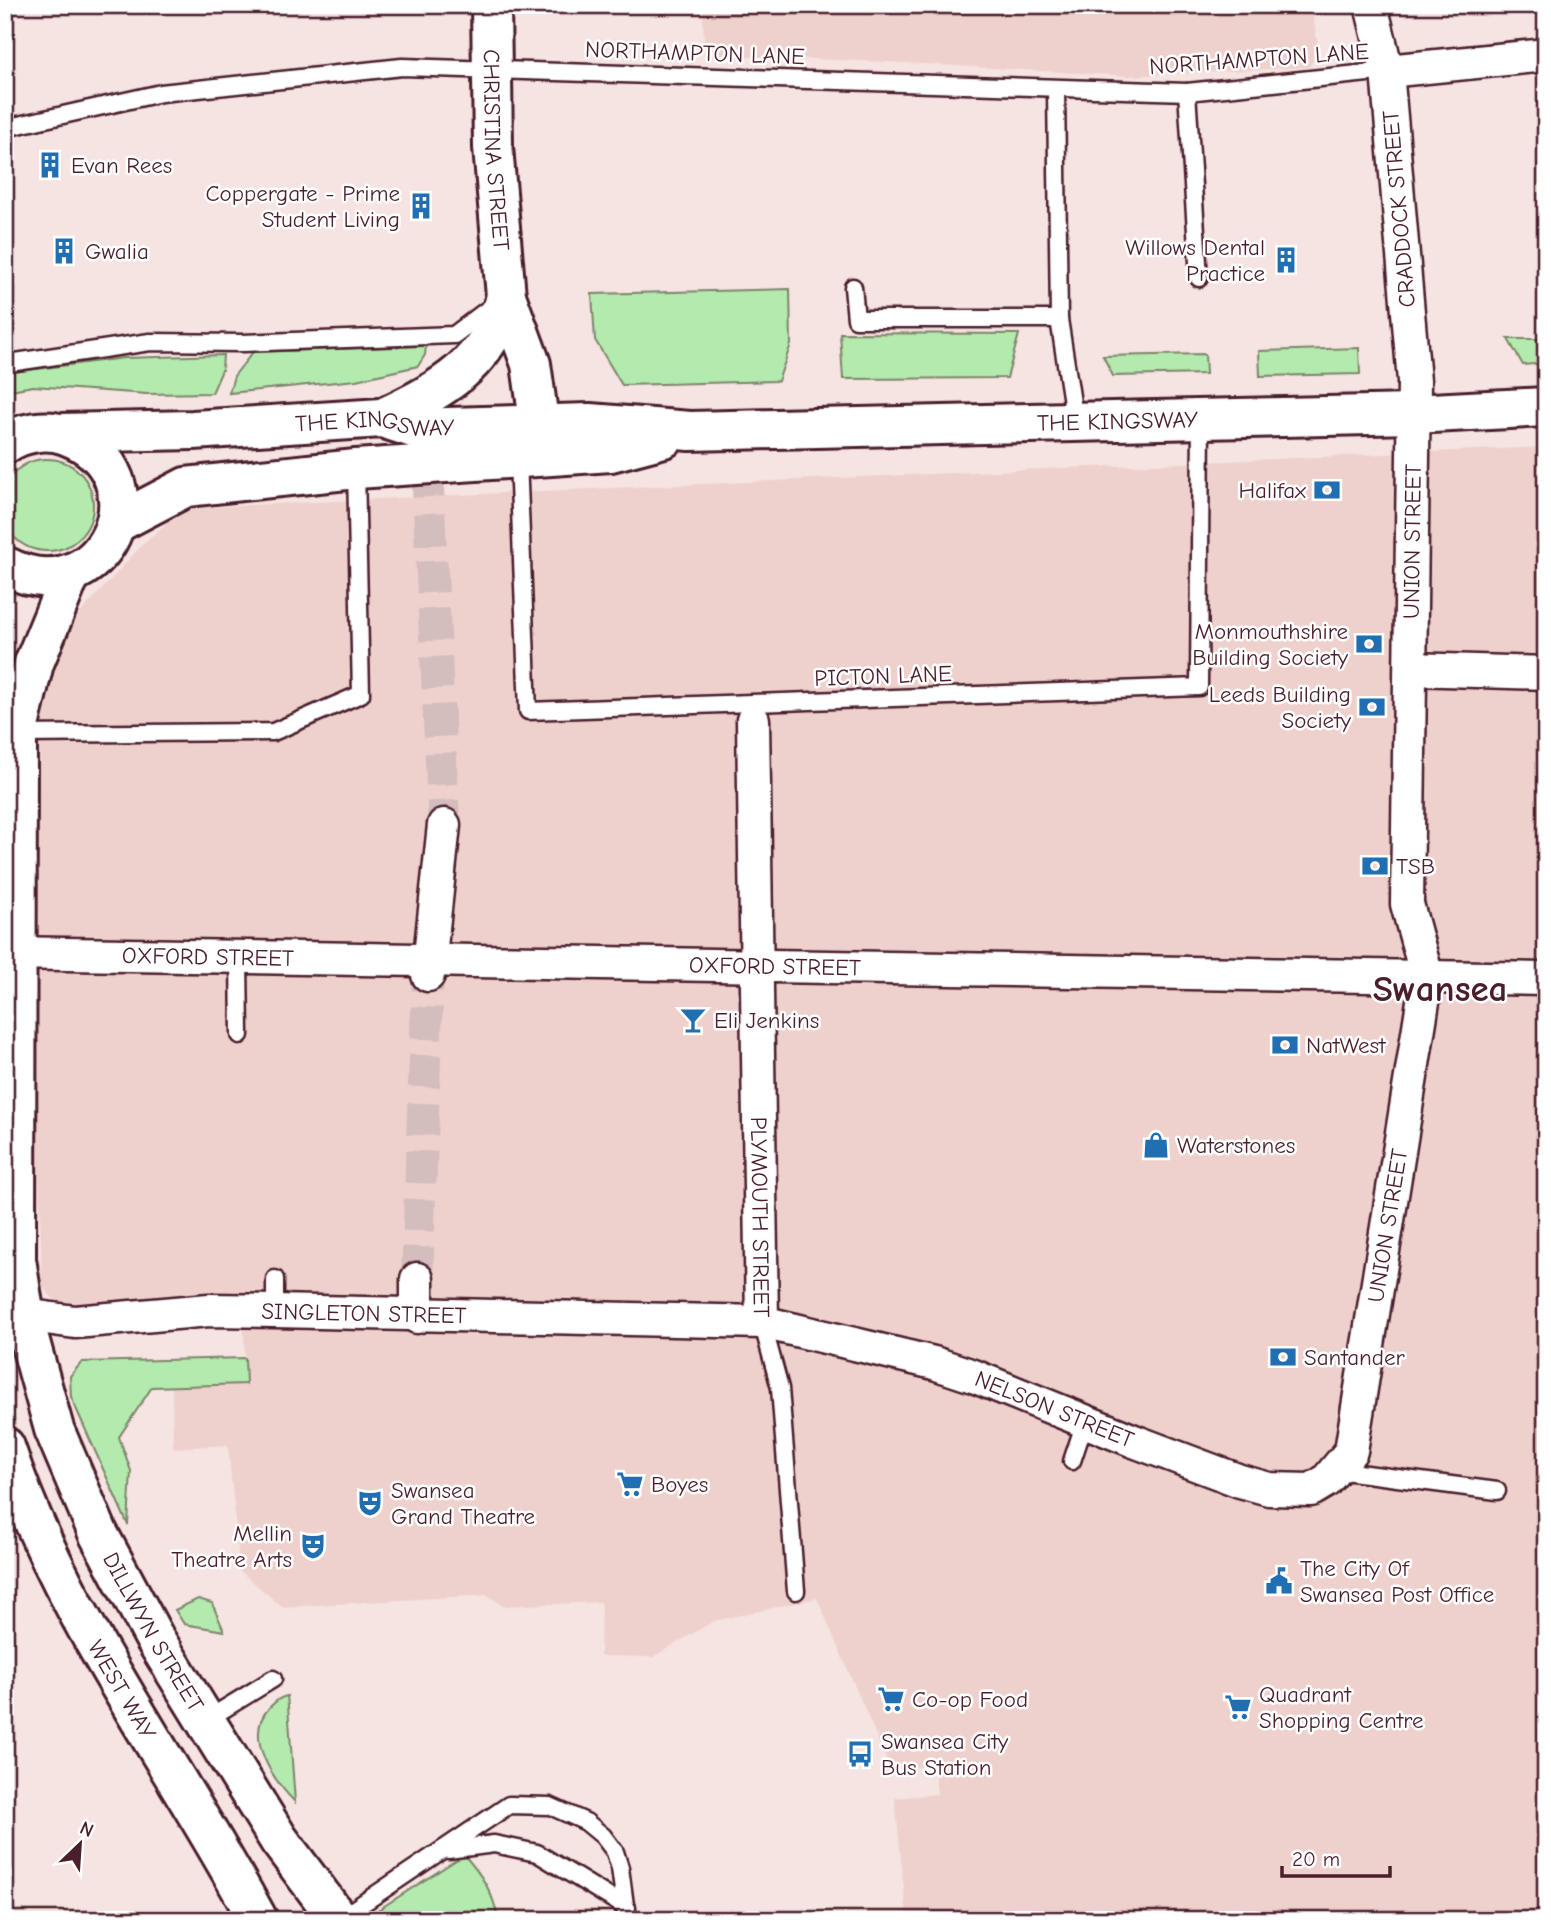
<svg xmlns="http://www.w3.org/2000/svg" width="1551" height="1925" viewBox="0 0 1551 1925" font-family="'Comic Neue',sans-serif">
<rect width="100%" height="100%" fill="#f5e4e1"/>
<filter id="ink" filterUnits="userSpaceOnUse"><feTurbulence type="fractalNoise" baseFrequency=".0143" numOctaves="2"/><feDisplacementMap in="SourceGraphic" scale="14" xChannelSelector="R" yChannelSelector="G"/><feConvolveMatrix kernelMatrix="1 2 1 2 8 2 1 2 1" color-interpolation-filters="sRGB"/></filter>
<g filter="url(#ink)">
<g fill="#eed1cc">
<polygon points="702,5 1311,5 1319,52 1309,67 1129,76 888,62 705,55"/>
<polygon points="1546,447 1546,1920 907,1920 895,1798 937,1794 934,1766 890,1768 817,1598 714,1621 653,1657 600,1656 601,1602 503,1606 488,1595 282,1607 240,1571 228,1445 173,1448 172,1386 246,1384 243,1308 77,1307 56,1301 42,1287 33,942 33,713 65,630 142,545 179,512 210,507 521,492"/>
</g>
<g fill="#b3eaad" stroke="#7e846c" stroke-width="2">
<polygon points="790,289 791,344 778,381 622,385 595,340 592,294"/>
<polygon points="840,333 1019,334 1007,378 843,379"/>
<polygon points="1508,339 1546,339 1546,363 1523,365"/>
<polygon points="426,346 425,355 418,366 356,380 229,393 234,376 253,352"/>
<polygon points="1359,348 1360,374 1260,376 1259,351"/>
<polygon points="1205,354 1206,374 1113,376 1103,356"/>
<polygon points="223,355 222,370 212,393 147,394 33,386 5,391 5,373 124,358"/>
<circle cx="47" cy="505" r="46"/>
<polygon points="245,1358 246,1384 152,1387 119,1437 131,1471 128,1525 71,1397 70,1376 82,1362"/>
<polygon points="198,1599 212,1603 224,1631 184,1624 175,1610"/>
<path d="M287,1696L288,1706L295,1802C273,1780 243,1736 269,1708C275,1702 278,1698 287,1696Z"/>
<path d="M464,1855C481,1874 494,1893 498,1920H371L378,1910Z"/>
</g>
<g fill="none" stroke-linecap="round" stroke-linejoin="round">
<g stroke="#d3bdbd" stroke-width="32" stroke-dasharray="32 16" stroke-linecap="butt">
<polyline points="427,465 444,825"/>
<polyline points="417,1279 428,975"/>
</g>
<g stroke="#4a1f2b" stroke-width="21">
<g id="lane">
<polyline points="1056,89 1059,319 1075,422"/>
<polyline points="1187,92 1199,278"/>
<polyline points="5,128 161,93 402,67 1187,92 1387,71"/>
<polyline points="853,287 856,319 1059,319"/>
<polyline points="5,353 9,363 150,342 242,343 454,335 495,304"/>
<polyline points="518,459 528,711 1199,687 1201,419"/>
<polyline points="17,734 273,732 361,694 356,469"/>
<polyline points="239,958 240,1035"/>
<polyline points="275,1311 275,1279"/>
<polyline points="762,1322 780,1388 796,1591"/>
<polyline points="1072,1461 1085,1422"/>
<polyline points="1336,1470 1497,1491"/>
<polyline points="206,1720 273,1679"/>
<polyline points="448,1850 494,1844 537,1853 627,1908"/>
<polyline points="338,1920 509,1805 550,1806 586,1822 603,1836 615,1852 620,1868 627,1920"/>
</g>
</g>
<g stroke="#4a1f2b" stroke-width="37">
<g id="street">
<polyline points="1387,71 1546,55"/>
<polyline points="1411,669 1546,673"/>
<path id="s1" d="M753,720L762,1322"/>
<path id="s2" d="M5,953L1546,979"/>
<polyline points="428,975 444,825"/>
<path id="s3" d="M24,1315L75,1322L209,1310L275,1311L762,1322L934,1363L976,1377L1134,1441L1240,1481L1269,1489L1311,1490L1326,1481L1351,1451L1427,977L1407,904L1414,381L1387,71L1371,5"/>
<polyline points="417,1317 417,1279"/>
</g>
</g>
<g stroke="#4a1f2b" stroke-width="44">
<g id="secondary">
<path id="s4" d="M491,5L493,147L506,296L531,364L543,449"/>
<path d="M382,418C440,392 491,363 506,296"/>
<path id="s5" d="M61,433L193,430L382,418L413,428L590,423L690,431L1413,414L1546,407"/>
<path d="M5,444C22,432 47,428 66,435C169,474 104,618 5,566"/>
<polyline points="117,523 186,487 356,469 611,452 664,438"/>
<path id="s6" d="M71,573L34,663L17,734L16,1259L27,1331L54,1429L98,1533L155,1639L279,1840L339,1920"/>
<path id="s7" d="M5,1447C62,1618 174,1763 258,1920"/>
</g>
</g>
<use href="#lane" stroke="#fff" stroke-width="16"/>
<use href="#street" stroke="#fff" stroke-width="32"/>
<use href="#secondary" stroke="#fff" stroke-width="38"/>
</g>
</g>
<defs>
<g id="building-bare" transform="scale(2.1)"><path d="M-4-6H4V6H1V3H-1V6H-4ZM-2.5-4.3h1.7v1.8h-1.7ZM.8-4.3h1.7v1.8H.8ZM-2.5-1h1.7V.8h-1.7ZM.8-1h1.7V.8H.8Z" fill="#1f6fb2" stroke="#fff" stroke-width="2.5" paint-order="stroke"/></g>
<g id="bank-bare" transform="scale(2.1)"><path d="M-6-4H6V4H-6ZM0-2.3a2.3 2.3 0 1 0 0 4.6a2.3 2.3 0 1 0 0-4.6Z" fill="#1f6fb2" stroke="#fff" stroke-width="2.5" paint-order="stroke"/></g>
<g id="bar-bare" transform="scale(2.1)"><path d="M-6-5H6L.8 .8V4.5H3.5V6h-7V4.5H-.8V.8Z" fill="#1f6fb2" stroke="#fff" stroke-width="2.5" paint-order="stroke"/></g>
<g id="shop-bare" transform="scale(2.1)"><path d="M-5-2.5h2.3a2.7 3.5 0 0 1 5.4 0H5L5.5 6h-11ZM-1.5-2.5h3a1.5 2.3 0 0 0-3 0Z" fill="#1f6fb2" stroke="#fff" stroke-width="2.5" paint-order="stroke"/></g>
<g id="supermarket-bare" transform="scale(2.1)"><path d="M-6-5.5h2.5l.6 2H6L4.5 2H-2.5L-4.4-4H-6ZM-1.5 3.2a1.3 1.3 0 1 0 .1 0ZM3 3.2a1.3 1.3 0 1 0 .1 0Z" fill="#1f6fb2" stroke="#fff" stroke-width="2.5" paint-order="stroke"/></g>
<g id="theatre-bare" transform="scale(2.1)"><path d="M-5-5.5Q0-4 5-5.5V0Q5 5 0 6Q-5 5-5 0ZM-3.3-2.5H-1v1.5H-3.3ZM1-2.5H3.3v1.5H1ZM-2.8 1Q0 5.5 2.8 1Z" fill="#1f6fb2" stroke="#fff" stroke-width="2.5" paint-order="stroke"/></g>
<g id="civic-bare" transform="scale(2.1)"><path d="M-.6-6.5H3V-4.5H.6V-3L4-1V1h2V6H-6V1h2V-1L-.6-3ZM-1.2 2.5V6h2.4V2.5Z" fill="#1f6fb2" stroke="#fff" stroke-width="2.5" paint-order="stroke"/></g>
<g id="bus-bare" transform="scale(2.1)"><path d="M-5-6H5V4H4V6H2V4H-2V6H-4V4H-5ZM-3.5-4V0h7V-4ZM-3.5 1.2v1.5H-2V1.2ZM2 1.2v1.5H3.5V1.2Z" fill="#1f6fb2" stroke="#fff" stroke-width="2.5" paint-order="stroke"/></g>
</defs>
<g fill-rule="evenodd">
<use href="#building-bare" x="50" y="165"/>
<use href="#building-bare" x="421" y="206"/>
<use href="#building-bare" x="64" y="251"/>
<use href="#building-bare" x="1286" y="260"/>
<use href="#bank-bare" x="1327" y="490"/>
<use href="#bank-bare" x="1369" y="644"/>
<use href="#bank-bare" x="1372" y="707"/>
<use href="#bank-bare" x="1375" y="866"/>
<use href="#bar-bare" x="693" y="1020"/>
<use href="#bank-bare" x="1285" y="1045"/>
<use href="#shop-bare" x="1156" y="1145"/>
<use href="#bank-bare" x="1283" y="1357"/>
<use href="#supermarket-bare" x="630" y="1484"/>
<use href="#theatre-bare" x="370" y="1503"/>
<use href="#theatre-bare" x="313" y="1546"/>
<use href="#civic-bare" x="1279" y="1581"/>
<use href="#supermarket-bare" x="891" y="1699"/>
<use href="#supermarket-bare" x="1238" y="1707"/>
<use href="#bus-bare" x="860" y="1754"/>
</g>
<g text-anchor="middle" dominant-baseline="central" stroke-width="5" stroke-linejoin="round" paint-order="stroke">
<g font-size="23" fill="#4a1f2b" stroke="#fff">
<text transform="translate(695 53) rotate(2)">NORTHAMPTON LANE</text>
<text transform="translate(1259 59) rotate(-4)">NORTHAMPTON LANE</text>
<text stroke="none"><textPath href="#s4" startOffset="145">CHRISTINA STREET</textPath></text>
<text transform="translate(1399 209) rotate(-95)">CRADDOCK STREET</text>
<text stroke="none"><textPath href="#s5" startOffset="1059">THE KINGSWAY</textPath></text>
<text stroke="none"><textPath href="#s5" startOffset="315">THE KINGSWAY</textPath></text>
<text stroke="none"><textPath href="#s3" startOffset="2291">UNION STREET</textPath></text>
<text transform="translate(883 676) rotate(-2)">PICTON LANE</text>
<text stroke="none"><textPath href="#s2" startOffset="203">OXFORD STREET</textPath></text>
<text stroke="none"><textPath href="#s2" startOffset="770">OXFORD STREET</textPath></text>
<text stroke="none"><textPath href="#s1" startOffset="497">PLYMOUTH STREET</textPath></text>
<text stroke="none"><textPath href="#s3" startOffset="1601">UNION STREET</textPath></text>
<text stroke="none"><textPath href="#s3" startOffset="341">SINGLETON STREET</textPath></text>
<text stroke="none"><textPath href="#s3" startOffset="1045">NELSON STREET</textPath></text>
<text stroke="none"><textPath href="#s6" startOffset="1096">DILLWYN STREET</textPath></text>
<text stroke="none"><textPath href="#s7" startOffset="270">WEST WAY</textPath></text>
</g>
<g font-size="23" fill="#4a1f2b" stroke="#fff" text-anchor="start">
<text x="71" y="165">Evan Rees</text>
<text x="400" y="193" text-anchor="end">Coppergate - Prime<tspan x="400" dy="26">Student Living</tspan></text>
<text x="1265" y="247" text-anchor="end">Willows Dental<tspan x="1265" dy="26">Practice</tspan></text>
<text x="85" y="251">Gwalia</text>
<text x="1306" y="490" text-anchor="end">Halifax</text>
<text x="1348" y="631" text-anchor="end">Monmouthshire<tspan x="1348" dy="26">Building Society</tspan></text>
<text x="1351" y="694" text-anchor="end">Leeds Building<tspan x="1351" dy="26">Society</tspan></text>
<text x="1396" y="866">TSB</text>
<text x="714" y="1020">Eli Jenkins</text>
<text x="1306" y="1045">NatWest</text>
<text x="1177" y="1145">Waterstones</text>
<text x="1304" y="1357">Santander</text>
<text x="651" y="1484">Boyes</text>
<text x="391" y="1490">Swansea<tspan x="391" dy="26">Grand Theatre</tspan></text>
<text x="292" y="1533" text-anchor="end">Mellin<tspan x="292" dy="26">Theatre Arts</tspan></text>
<text x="1300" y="1568">The City Of<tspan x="1300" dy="26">Swansea Post Office</tspan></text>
<text x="1259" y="1694">Quadrant<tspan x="1259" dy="26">Shopping Centre</tspan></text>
<text x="912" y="1699">Co-op Food</text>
<text x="881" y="1741">Swansea City<tspan x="881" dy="26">Bus Station</tspan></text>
</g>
<g font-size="37" font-weight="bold" fill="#4a1f2b" stroke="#fff">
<text x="1440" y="989">Swansea</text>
</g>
</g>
<rect width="1551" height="1925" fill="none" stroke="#fff" stroke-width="28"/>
<rect x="14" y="14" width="1523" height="1897" fill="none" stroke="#4a1f2b" stroke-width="2.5" filter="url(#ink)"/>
<g transform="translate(80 1844) rotate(25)" stroke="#ffffff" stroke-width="5" paint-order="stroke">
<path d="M0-5L12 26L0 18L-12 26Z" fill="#4a1f2b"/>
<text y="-10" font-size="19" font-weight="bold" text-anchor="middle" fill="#4a1f2b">N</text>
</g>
<path d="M1282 1866v10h108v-10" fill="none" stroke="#4a1f2b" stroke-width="3.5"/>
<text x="1292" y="1866" font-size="21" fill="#4a1f2b" stroke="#ffffff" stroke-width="5" paint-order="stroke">20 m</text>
</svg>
